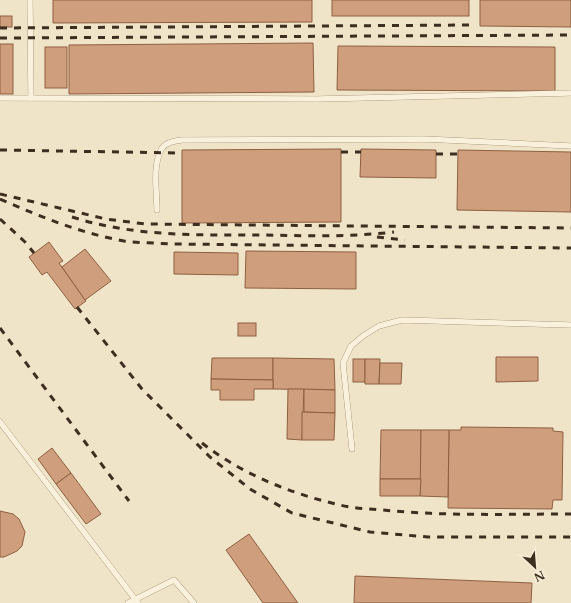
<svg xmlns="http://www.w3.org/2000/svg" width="571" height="603" viewBox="0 0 571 603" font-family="'Libre Baskerville',serif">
<rect width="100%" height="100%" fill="#f0e4c8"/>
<g fill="#cf9f7d" stroke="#8d5f41">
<polygon points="53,0 312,0 312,22 53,23"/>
<rect x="332" y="0" width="137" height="16"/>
<polygon points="480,0 571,0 571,27 480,26"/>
<rect x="0" y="16" width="12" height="11"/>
<polygon points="313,43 314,92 69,94 69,45"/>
<rect x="0" y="44" width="13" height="50"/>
<polygon points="338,46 555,47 555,91 337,90"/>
<rect x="45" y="47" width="22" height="41"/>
<polygon points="341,149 341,222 182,223 182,150"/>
<polygon points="361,149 436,150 436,178 360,177"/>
<polygon points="458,150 571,152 571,212 457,210"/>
<polygon points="49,242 63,261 59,263 86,301 75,309 47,272 42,275 29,257"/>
<polygon points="85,249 111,281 85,300 62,267"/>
<polygon points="246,251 356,252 356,289 245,288"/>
<polygon points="174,252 238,253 238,275 174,274"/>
<rect x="238" y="323" width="18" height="13"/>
<polygon points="496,357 538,357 538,381 496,382"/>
<polygon points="212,358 273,358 273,380 211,379"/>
<polygon points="273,358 334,359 335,390 273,389"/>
<rect x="353" y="359" width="12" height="23"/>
<polygon points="365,359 380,359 379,384 365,384"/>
<polygon points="380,363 402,363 401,384 379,384"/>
<polygon points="211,379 273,380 273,389 254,389 254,400 220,400 220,390 211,390"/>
<polygon points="288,389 304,389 302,440 287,439"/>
<polygon points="304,389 335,390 335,413 304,412"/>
<polygon points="302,412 335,413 334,440 302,440"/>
<polygon points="461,427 553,428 553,431 563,432 562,500 553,500 552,509 448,508 449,430 461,430"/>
<polygon points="381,430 421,430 421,479 380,479"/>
<polygon points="421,430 449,430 448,497 420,496"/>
<polygon points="52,448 71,473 56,484 38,459"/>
<polygon points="71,473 101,514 86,524 56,484"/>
<polygon points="380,479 421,479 420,496 380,496"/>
<polygon points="0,511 13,514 19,519 25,532 22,546 17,551 4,557 0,557"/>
<polygon points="249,534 298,603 263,603 226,550"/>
<polygon points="355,576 532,583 531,603 354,603"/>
</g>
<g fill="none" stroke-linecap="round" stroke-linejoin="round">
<g stroke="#8d765c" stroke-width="6">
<g id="service">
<polyline points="30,0 31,98"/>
<polyline points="0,98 317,99 571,93"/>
<path d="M157,210C157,192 152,165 162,148C167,142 175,141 182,140L424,139L571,146"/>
<polyline points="0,422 138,603"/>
<polyline points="352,449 343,363 351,346 363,336 379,326 402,320 571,325"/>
<polyline points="128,603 174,580 194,603"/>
</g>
</g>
<use href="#service" stroke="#faf1dc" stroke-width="5.5"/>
<g stroke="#3d2e20" stroke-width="3" stroke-dasharray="7 7" stroke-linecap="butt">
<polyline points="0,28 474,25"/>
<polyline points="0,38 571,35"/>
<polyline points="0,150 182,153"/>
<polyline points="341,152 361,152"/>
<polyline points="436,154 458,154"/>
<polyline points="0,194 106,219 145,224 571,228"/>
<path d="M0,199C41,217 80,233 124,241C140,243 157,243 173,244L571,248"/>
<path d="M72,217C135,237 199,235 264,235C307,236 351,237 394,232"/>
<polyline points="0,219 25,242 34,253"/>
<polyline points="377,237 405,240"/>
<polyline points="77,307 142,389 210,457 250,489 292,513 370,532 428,537 571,537"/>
<polyline points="0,328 129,501"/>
<path d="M202,443C240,473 289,493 336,504C354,509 374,509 393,511C452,516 511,514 571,514"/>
</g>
</g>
<g transform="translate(535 567) rotate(154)" stroke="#f7eed8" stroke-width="3" paint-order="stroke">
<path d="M0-3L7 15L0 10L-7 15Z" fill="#3d2e20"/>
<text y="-6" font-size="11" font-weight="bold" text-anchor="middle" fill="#3d2e20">N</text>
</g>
</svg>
